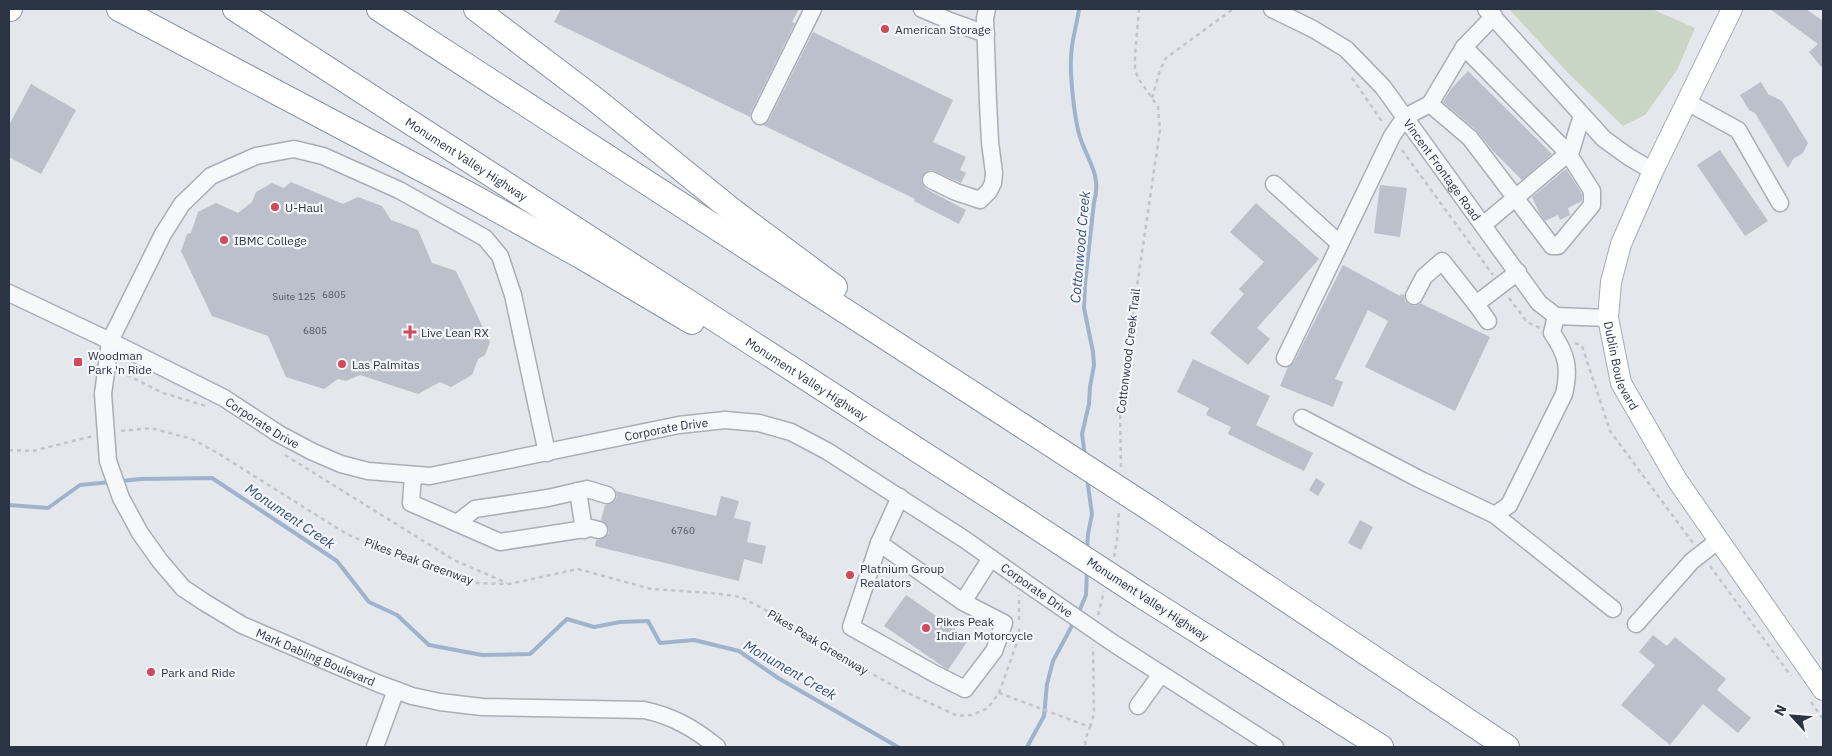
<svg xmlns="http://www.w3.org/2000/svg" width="1832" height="756" viewBox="0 0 1832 756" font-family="'IBM Plex Sans',sans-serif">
<rect width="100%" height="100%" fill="#e4e7ec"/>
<polygon fill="#c9d6c5" points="1509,9 1652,9 1695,28 1677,70 1645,115 1623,126 1569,74"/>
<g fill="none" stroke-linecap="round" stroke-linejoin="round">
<g stroke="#9fb4cc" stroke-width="4">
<path d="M1079,9C1077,25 1071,41 1071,58C1070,76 1074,112 1078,130C1084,157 1103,173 1094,202L1085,284L1084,308L1093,352L1094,365L1090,387L1089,404L1082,434L1085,456"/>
<polyline points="121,481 141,479 212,478 337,561 369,602 397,615 429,645 482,655 530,654 567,619 594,627 620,622 648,621 660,643 694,640 739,651 778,678 898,747"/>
<polyline points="9,505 48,508 80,485 111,482"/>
<polyline points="1087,550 1088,534 1092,514 1087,478"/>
<polyline points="1078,614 1086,595 1087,570"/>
<polyline points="1027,747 1044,716 1047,684 1053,661 1074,622"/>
</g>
</g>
<g fill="#bbc0ca">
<polygon points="561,9 799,9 792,22 795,23 751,112 750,117 554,22"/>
<polygon points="1770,9 1806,9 1823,21 1823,69 1809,52 1818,44"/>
<polygon points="813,32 953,100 933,142 966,157 960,170 966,173 961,183 931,170 925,172 921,180 923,185 926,189 966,210 959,224 914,201 915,199 763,125 769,120"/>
<polygon points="1468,71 1552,154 1522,180 1492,150 1476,130 1443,102 1451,89"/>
<polygon points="1761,82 1768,94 1782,101 1808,143 1803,153 1793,159 1788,168 1755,113 1749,110 1740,95"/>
<polygon points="31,84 76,110 41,174 9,157 9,125"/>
<polygon points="1720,150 1768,221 1745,236 1697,165"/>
<polygon points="1566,169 1582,194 1582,201 1568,208 1570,215 1560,220 1558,215 1545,221 1539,212 1532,197"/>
<polygon points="291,182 343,204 358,197 382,206 391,220 418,230 432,263 456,271 490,342 485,355 478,359 472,375 451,387 440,382 418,394 360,375 346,381 338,379 324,389 286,377 268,336 212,316 181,251 187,234 191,233 198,212 216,203 238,213 252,202 256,192 272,183 284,188"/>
<polygon points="1380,185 1407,188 1400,237 1374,233"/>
<polygon points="1256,203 1319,259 1257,328 1270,339 1248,365 1210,333 1244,294 1239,289 1264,262 1230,232"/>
<polygon points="1343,265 1400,296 1401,294 1404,295 1405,301 1410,305 1415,306 1420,303 1490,337 1455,411 1365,367 1388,321 1368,310 1335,379 1343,382 1333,407 1280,386 1288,367 1294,362"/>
<polygon points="1193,359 1270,396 1256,425 1313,453 1304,471 1228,434 1231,427 1206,415 1209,408 1177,392"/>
<polygon points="1316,478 1325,484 1318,496 1309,490"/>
<polygon points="616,491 716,516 721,496 739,501 734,518 751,522 747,542 766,546 762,564 744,559 739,581 595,546 596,540 602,539 609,533 608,527 601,520 605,505 614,502 617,497"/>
<polygon points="1360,520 1373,527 1361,550 1348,543"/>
<polygon points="906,595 969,639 948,670 884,626"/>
<polygon points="1653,635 1667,646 1675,637 1726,679 1717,690 1751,718 1738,733 1703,704 1670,745 1621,705 1655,665 1639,652"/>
</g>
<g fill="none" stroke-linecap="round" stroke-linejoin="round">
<g stroke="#a9aeb7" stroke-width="19">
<g id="minor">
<polyline points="922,9 950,21 986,34"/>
<path id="s1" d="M1272,9L1313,29L1346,49L1383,87L1539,303L1556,316L1608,318"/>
<polyline points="1486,9 1604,139 1629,157 1653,171"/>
<polyline points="1687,102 1738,130 1780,203"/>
<polyline points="1430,104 1470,138 1552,246 1558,246 1592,205 1592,191 1568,153 1464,47"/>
<polyline points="760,116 813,9"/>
<polyline points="931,180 956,192 980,200 989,191 993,183 994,173 990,142 988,103 985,18 987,9"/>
<polyline points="1274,184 1340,244"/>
<polyline points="1483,225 1571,151 1582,115"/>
<path id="s2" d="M9,293L110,341L224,398L279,434L313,452L341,464L368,471L430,476L679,425L725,420L759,423L791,432L827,451L964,539L1036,590"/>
<polyline points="1414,296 1424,277 1442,261 1476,304 1518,272"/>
<polyline points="1476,304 1488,321"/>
<polyline points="1285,358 1392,136 1405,117 1430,104 1464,47 1494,16"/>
<polyline points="103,394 110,341 163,234 182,204 211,176 256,156 294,149 323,156 399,190 485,238 500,256 513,295 547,453"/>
<path d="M1302,418L1419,479L1495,515L1509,505L1564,394C1570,369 1567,354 1552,333L1556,316"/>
<polyline points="413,475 411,503 500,542 591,528 599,530"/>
<polyline points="578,491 584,530"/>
<polyline points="1495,515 1613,609"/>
<polyline points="457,523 475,509 548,498 587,489 607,495"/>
<polyline points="879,543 900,497"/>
<path id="s3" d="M183,588L204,602L242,625L377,683L412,696L440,702L482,707L644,710C673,716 695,729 717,747"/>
<polyline points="963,602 879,543 851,627 935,674 965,689 994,651 1004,623 963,602 991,558"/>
<polyline points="1636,624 1692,561 1719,540"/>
<polyline points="1113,643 1275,747"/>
<polyline points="1138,706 1161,674"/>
<polyline points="375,747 396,690"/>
</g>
</g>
<g stroke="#a3abb8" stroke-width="22">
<g id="major">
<path id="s4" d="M1732,9L1653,171L1621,244L1611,282L1608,318L1621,383L1677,480L1823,690"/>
</g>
</g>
<g stroke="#8b94a3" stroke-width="26">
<g id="highway">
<polyline points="9,9 10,9"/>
<polyline points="119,9 474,197 582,257 692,322"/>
<path id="s5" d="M235,9L1018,515"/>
<polyline points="379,9 1021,425"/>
<polyline points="476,9 596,100 733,211 835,287"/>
<polyline points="1152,510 1507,747"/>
<polyline points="1142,596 1381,747"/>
</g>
</g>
<g stroke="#c2c5cb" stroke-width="2.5" stroke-dasharray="4 4" stroke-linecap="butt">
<polyline points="1352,78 1383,123"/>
<polyline points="1152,98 1160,70 1166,58 1233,9"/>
<polyline points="1402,150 1493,275"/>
<polyline points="1509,298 1527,322 1540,328"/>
<polyline points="1575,343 1582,346 1610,431 1693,543"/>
<polyline points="127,375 163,393 206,406"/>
<polyline points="121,431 151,428 192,439 216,452 345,533 384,551 478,583 509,584 578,569 651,589 712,593 741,597 773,614 819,644 899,689 958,716 972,715 988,708 999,693 1090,727 1085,740 1086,747"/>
<polyline points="9,450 33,451 93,436"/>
<polyline points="285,455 454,560 507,583"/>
<polyline points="1121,467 1120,402 1160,130 1158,107 1138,78 1135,69 1135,55 1139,9"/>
<polyline points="1114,557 1117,541 1119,510"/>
<polyline points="1710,566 1791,676"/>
<polyline points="1098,615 1104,591"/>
<polyline points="1019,620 1019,595"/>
<polyline points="999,693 1019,637 1019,628"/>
<polyline points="1811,702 1823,719"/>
<polyline points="1090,727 1094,714 1093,647"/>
</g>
<use href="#minor" stroke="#f7f8fa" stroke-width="16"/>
<use href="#major" stroke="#fff" stroke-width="20"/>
<use href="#highway" stroke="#fff" stroke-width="24"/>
<g stroke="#a9aeb7" stroke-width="19" stroke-linecap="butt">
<g id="minor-bridge">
<polyline points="103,394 108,461 121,498 140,533 160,561 183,588"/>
<polyline points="1036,590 1113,643"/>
</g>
</g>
<g stroke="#8b94a3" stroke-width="26" stroke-linecap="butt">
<g id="highway-bridge">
<polyline points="1021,425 1152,510"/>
<polyline points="1018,515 1142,596"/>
</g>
</g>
<use href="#minor-bridge" stroke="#f7f8fa" stroke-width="16"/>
<use href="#highway-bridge" stroke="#fff" stroke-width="24"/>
</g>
<g fill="#d1495b" stroke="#f4f6f9" stroke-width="2">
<circle cx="885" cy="29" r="5"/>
<circle cx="275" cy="207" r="5"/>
<circle cx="224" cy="240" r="5"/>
<path d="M407.5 324.5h5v5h5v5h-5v5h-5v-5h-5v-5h5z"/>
<rect x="73" y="357" width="10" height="10" rx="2.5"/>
<circle cx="342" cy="364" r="5"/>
<circle cx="850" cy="575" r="5"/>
<circle cx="926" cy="628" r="5"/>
<circle cx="151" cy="672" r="5"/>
</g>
<g text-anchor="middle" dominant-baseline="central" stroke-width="4.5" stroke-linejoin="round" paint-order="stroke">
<g font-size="10" fill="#4f5766">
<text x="334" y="294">6805</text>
<text x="294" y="296">Suite 125</text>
<text x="315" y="330">6805</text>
<text x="683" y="530">6760</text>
</g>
<g font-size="12" fill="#2b3445" stroke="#f4f6f9" text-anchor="start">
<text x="895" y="29">American Storage</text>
<text x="285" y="207">U-Haul</text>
<text x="234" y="240">IBMC College</text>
<text x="421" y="332">Live Lean RX</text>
<text x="88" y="355">Woodman<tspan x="88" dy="14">Park 'n Ride</tspan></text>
<text x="352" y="364">Las Palmitas</text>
<text x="860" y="568">Platnium Group<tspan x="860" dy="14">Realators</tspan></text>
<text x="936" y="621">Pikes Peak<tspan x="936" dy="14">Indian Motorcycle</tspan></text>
<text x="161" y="672">Park and Ride</text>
</g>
<g font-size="12" fill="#2b3445" stroke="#f4f6f9">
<text stroke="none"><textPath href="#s5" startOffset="276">Monument Valley Highway</textPath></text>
<text stroke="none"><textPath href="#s1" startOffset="239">Vincent Frontage Road</textPath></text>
<text transform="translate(1128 351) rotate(-83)">Cottonwood Creek Trail</text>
<text stroke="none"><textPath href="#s4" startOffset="385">Dublin Boulevard</textPath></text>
<text stroke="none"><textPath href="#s5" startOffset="681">Monument Valley Highway</textPath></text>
<text stroke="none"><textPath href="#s2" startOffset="285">Corporate Drive</textPath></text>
<text stroke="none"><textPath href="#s2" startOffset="705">Corporate Drive</textPath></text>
<text transform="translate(419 561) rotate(20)">Pikes Peak Greenway</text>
<text transform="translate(1037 590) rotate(35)">Corporate Drive</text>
<text transform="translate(1148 599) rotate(33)">Monument Valley Highway</text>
<text transform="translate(818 642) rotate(31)">Pikes Peak Greenway</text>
<text stroke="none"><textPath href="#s3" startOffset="150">Mark Dabling Boulevard</textPath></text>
</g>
<g font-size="14" font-style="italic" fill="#34527a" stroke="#f4f6f9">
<text transform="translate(1080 247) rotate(-85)">Cottonwood Creek</text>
<text transform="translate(290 516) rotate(34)">Monument Creek</text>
<text transform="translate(790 670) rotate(30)">Monument Creek</text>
</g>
</g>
<rect width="1832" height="756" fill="none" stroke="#2b3445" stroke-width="20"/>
<g transform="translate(1792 716) rotate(296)" stroke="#f4f6f9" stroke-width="4" paint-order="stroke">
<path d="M0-4L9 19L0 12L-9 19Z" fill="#2b3445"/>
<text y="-8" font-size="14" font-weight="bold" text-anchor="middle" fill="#2b3445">N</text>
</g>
</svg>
